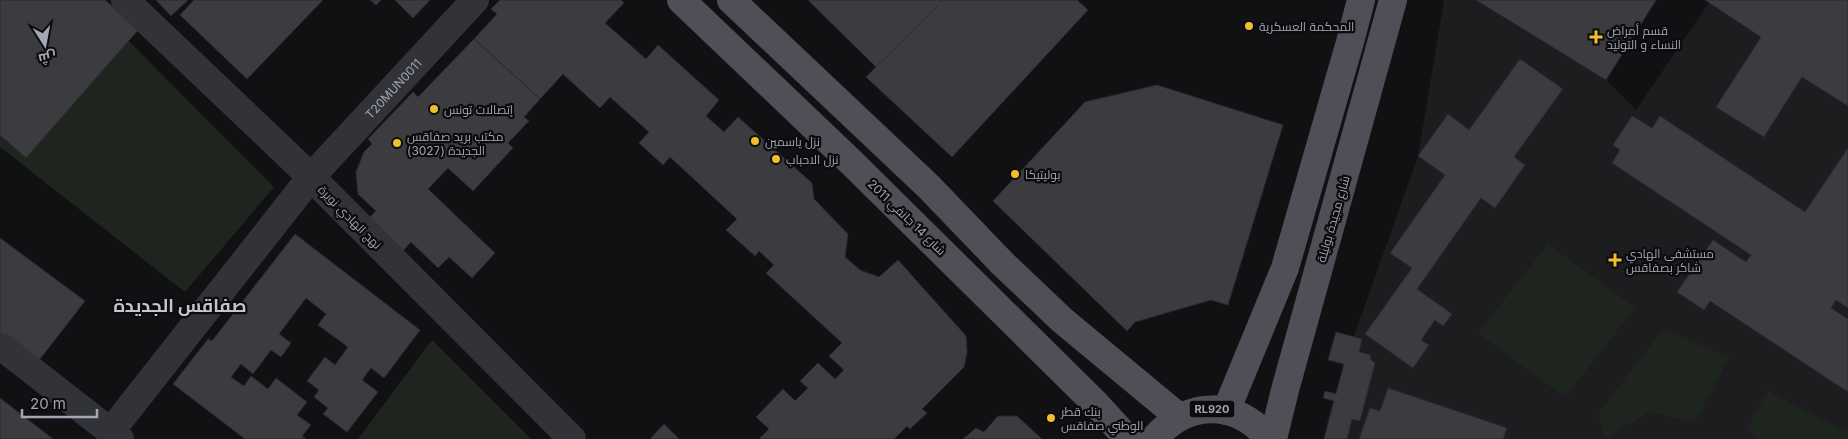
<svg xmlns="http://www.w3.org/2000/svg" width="1848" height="439" viewBox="0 0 1848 439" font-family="Inter,Cairo,sans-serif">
<rect width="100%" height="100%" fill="#111113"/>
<polygon fill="#1d1d20" points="1444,0 1476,0 1606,80 1636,110 1711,0 1848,0 1848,439 1336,439 1327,422 1344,364 1418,156"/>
<g fill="#1e251f">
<polygon points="107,19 274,187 185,292 0,147 0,129"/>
<polygon points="1548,244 1635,308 1565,397 1478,333"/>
<polygon points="1664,328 1729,358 1695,422 1649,412 1604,439 1599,413"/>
<polygon points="432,340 531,439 358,439"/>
<polygon points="1768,391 1848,432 1848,439 1757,439 1747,428"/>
</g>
<g fill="#3b3b40" stroke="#2b2b2f">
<polygon points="0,0 105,0 139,29 26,158 0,135"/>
<polygon points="156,0 188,0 171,16"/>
<polygon points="194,0 323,0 247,79 180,15"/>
<polygon points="370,0 381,0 376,5"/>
<polygon points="395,0 430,0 413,18"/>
<polygon points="500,0 621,0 624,3 605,23 646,59 658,45 719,100 706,116 724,132 738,117 812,183 814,199 848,234 845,257 860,270 879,277 898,260 966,336 967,352 964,367 922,409 927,413 910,429 907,426 894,439 759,439 769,429 756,417 783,389 795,401 808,388 800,381 818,363 835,379 844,370 829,356 842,343 766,273 774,265 759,251 755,256 726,230 737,219 670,157 663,165 639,143 649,132 610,97 600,108 563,74 540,99 474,39 497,14 491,9"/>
<polygon points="808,0 943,0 876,67"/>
<polygon points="943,0 1077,0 1088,10 952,157 866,77"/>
<polygon points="1476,0 1656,0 1606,80"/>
<polygon points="1705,0 1848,0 1848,106 1802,77 1764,137 1716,107 1761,37"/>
<polygon points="474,39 540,99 524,117 529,121 508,143 513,148 473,191 448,168 428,189 495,253 472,278 449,257 438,268 411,242 401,253 367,220 376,211 358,194 356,172 364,152 372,144 368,139 413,92 418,97"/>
<polygon points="1520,59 1563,89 1514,157 1525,165 1495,208 1481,198 1417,289 1452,314 1443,326 1435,320 1421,340 1429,345 1413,368 1365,334 1412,268 1390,253 1445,175 1418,156 1448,114 1469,130"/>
<polygon points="1157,85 1283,125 1228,305 1211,300 1135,322 1127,331 993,201 1085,102"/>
<polygon points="1632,116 1652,128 1660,116 1805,212 1848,148 1848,308 1836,300 1831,308 1848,319 1848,392 1710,301 1704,310 1677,292 1713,240 1746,262 1751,255 1612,163 1620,150 1613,145"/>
<polygon points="295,234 420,330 384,378 371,368 362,380 378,392 347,432 323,414 328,408 314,397 319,390 307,381 325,357 335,365 348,347 318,325 326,314 306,298 279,334 291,343 281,357 271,350 253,374 241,364 231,377 244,386 251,376 268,389 276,378 307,402 297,415 311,425 302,436 306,439 245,439 173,384 208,339 212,341"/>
<polygon points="0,238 85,301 33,368 0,343"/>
<polygon points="1336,332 1362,339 1359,352 1371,355 1370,359 1375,363 1360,421 1352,419 1347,439 1324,439 1334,401 1323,398 1325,391 1336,394 1344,364 1328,360"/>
<polygon points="1388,388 1507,428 1503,439 1359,439 1370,408 1380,411"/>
<polygon points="0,398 53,439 0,439"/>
<polygon points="998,416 1017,416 1042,439 963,439 976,428 984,432"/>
<polygon points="664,424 679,439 650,439"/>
</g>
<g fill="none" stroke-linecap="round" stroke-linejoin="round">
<g stroke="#323338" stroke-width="28">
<polyline points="2,347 120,439"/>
<path id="s1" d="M111,431L311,177L475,0"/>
</g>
<polyline stroke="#323338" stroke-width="28" points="125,0 311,177 572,439"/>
<g stroke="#4e4f57" stroke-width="28">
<polyline points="681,0 850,161 1095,403 1128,439"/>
<polyline points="731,0 929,187 1002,263 1062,320 1179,417"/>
<polyline points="1226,411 1285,268 1350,42 1361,0"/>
<path d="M1154,439C1187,400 1236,399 1269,439"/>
<polyline points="1273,439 1285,390 1393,0"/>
</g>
</g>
<g fill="#efbf2d" stroke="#0c0c0e" stroke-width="2">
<circle cx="1249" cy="26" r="5"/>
<path d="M1593.5 29.5h5v5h5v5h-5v5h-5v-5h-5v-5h5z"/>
<circle cx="434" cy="109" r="5"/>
<circle cx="755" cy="141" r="5"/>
<circle cx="397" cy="143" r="5"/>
<circle cx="776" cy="159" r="5"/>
<circle cx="1015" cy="174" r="5"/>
<path d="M1612.5 252.5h5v5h5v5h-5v5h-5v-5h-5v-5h5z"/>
<circle cx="1051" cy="418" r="5"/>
</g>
<g text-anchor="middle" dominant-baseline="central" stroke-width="4.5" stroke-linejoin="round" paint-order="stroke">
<rect fill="#0c0c0e" stroke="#767882" stroke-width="1" x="1189.5" y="400.5" width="45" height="17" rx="4"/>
<g font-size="11" font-weight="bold" fill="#a3a6b3">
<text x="1212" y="409">RL920</text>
</g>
<g font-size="12" fill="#a3a6b3" stroke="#0c0c0e" text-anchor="start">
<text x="1259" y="26">المحكمة العسكرية</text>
<text x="1607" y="30">قسم أمراض<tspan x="1607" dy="14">النساء و التوليد</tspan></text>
<text x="444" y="109">إتصالات تونس</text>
<text x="407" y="136">مكتب بريد صفاقس<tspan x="407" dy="14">الجديدة (3027)</tspan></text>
<text x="765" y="141">نزل ياسمين</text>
<text x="786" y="159">نزل الاحباب</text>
<text x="1025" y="174">بوليتيكا</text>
<text x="1626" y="253">مستشفى الهادي<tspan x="1626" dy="14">شاكر بصفاقس</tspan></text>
<text x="1061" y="411">بنك قطر<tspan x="1061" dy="14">الوطني صفاقس</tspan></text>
</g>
<g font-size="12" fill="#a3a6b3" stroke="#0c0c0e">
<text stroke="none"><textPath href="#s1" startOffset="444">T20MUN0011</textPath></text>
<text transform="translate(350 217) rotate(45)">نهج الهادي نويرة</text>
<text transform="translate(907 217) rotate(44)">شارع 14 جانفي 2011</text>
<text transform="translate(1333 219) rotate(-74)">شارع مجيدة بوليلة</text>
</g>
<g font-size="18" font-weight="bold" fill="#c3c6cf" stroke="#0c0c0e">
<text x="180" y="305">صفاقس الجديدة</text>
</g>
</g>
<g transform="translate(45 45) rotate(169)" stroke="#0c0c0e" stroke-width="4" paint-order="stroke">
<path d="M0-4L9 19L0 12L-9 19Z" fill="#a3a6b3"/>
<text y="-8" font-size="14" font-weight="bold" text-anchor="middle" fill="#a3a6b3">ش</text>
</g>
<path d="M22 409v8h75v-8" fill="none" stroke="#a3a6b3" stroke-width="2.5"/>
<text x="30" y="409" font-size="15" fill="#a3a6b3" stroke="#0c0c0e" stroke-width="4" paint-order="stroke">20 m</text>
</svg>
